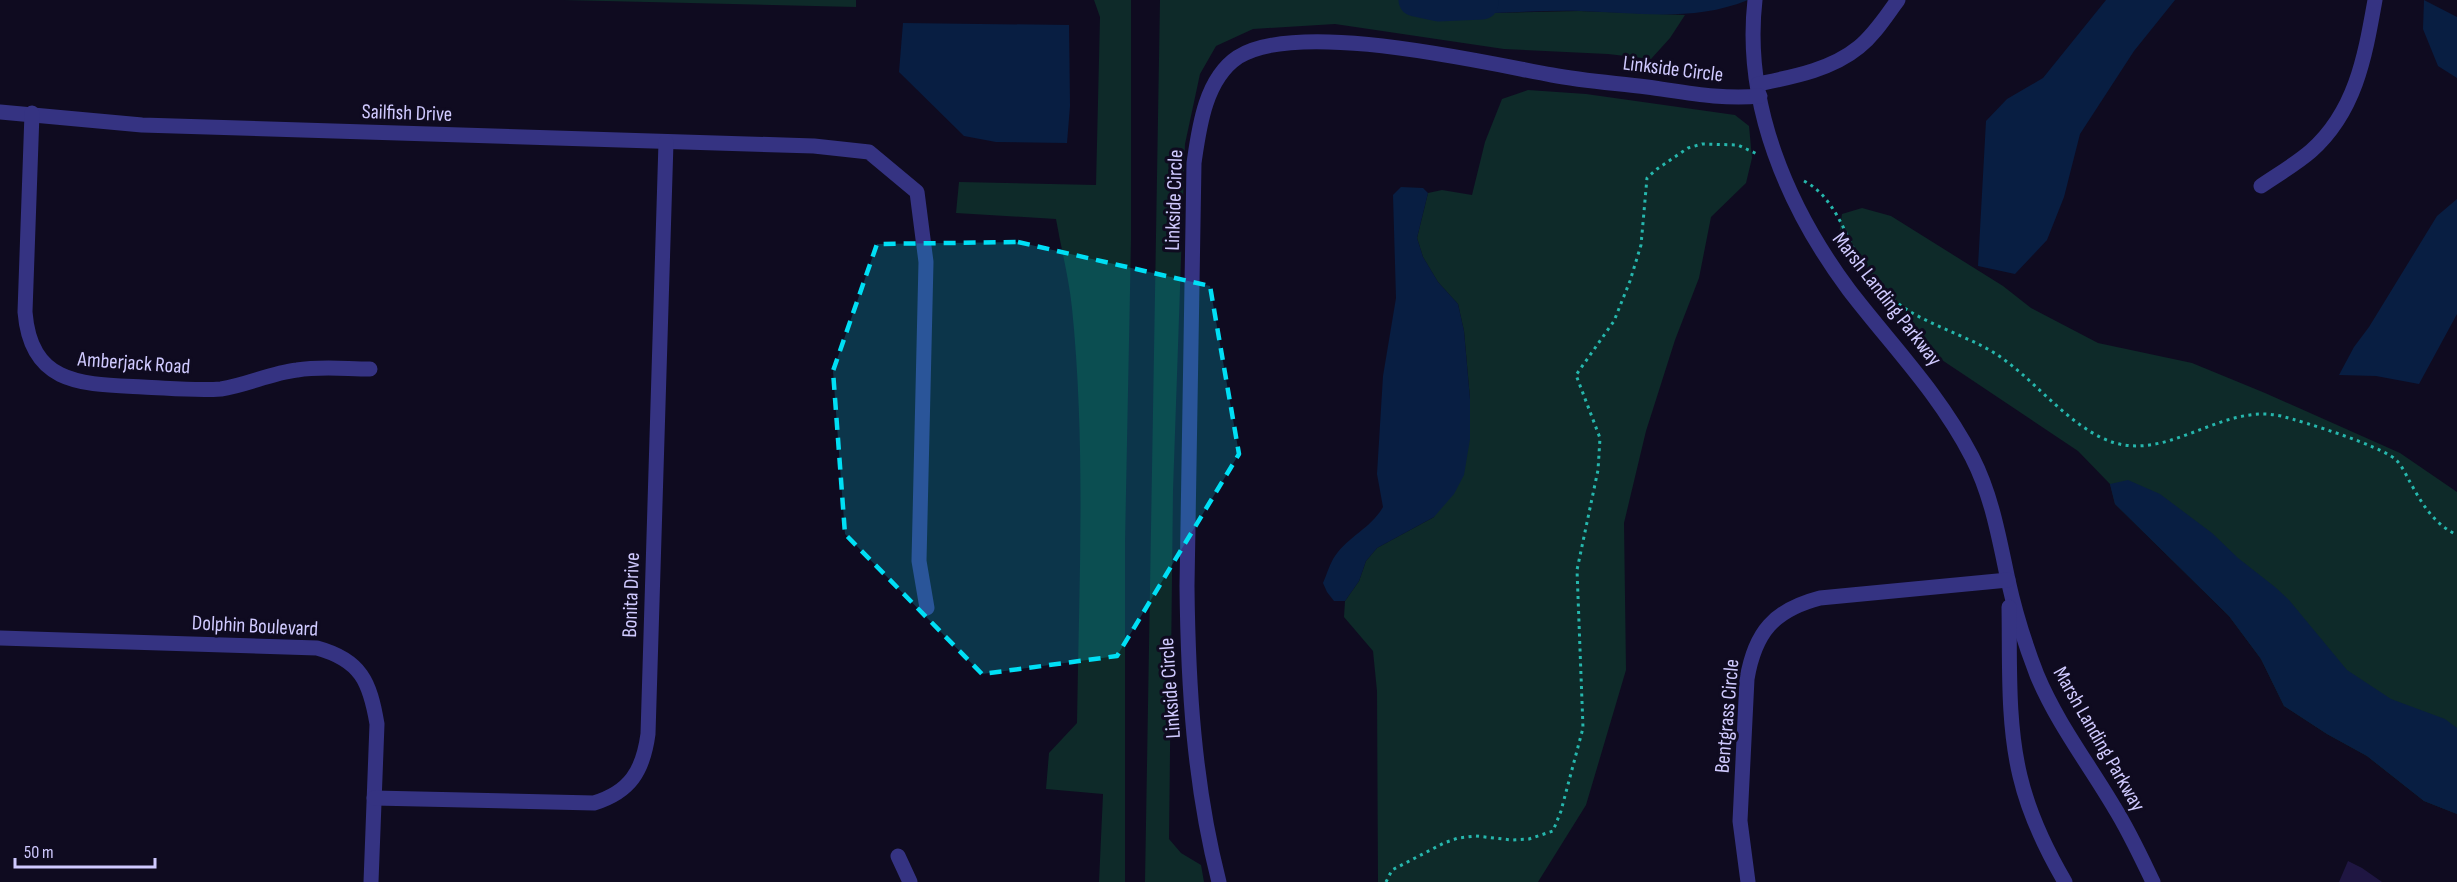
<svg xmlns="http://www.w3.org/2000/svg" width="2457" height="882" viewBox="0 0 2457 882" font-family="'Sofia Sans Condensed',sans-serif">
<rect width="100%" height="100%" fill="#0f0b20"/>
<g fill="#0e2a29">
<polygon points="563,0 856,0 856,7"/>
<path d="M1094,0H1131V240L1125,542V882H1099L1103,794L1046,789L1049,753L1077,723C1079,585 1086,446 1072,308C1069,278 1061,248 1056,219L956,213L959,182L1096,185L1100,17Z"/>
<polygon points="1160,0 1444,0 1438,5 1448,14 1579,11 1685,15 1670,38 1651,59 1608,54 1504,49 1335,24 1253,29 1216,46 1200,74 1185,144 1173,490 1169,839 1181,853 1201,865 1204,882 1145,882"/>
<polygon points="1528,90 1586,94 1735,115 1749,126 1752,158 1746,183 1711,217 1699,278 1675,340 1646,431 1624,523 1626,670 1586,805 1538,882 1378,882 1377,691 1373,651 1344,617 1345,601 1359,581 1366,561 1377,548 1434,517 1470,399 1464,331 1458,304 1438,282 1423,257 1417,238 1428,193 1442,190 1472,195 1485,142 1502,99"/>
<polygon points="1862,208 1891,216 2003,286 2031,308 2098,343 2192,363 2265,393 2400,453 2457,492 2457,814 2424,801 2367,756 2327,734 2284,706 2261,659 2229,616 2115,504 2110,484 2078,451 1933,354 1900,324 1871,290 1838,242 1842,214"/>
</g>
<g fill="#081e42">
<path d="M1444,0H1748C1694,22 1638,13 1581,11C1537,10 1492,14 1448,14L1438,5Z"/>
<polygon points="2106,0 2175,0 2134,51 2080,134 2064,197 2047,240 2015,274 1978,266 1986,121 2007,99 2043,78"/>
<polygon points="2424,0 2457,17 2457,78 2438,66 2423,29"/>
<polygon points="903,23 1069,25 1070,106 1067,143 996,142 964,136 899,72"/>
<path d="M1401,187L1423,188L1428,193L1417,238L1423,257L1438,282L1458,304L1464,331L1470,399V439L1464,475L1454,494L1434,517L1377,548L1366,561L1359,581L1345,601H1334L1327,592L1323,583C1327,574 1330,563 1335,556C1349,536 1371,528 1383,507L1377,474L1383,376L1396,298L1393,195Z"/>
<polygon points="2457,199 2457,314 2419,384 2376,376 2339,375 2354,347 2369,327 2437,216"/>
<polygon points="2128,480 2160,494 2212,533 2238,558 2275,587 2289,600 2347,670 2391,699 2445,719 2457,728 2457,814 2424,801 2367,756 2327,734 2284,706 2261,659 2229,616 2115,504 2110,484"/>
</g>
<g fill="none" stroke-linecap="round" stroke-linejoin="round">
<polyline stroke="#081e42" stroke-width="33" points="1415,0 1438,5 1482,3"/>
</g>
<polygon fill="#1f1642" points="2348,861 2362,868 2382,882 2339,882"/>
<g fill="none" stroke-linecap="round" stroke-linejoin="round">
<g stroke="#26b7ad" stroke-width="3" stroke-dasharray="3 4.5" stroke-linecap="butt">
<path d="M1804,181C1835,197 1845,235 1862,265C1867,274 1877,284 1885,292C1911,319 1952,330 1984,347C2028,370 2057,416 2102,438C2164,468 2219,402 2281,416C2305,422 2378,445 2395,459C2402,465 2406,475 2410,482C2422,504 2434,524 2457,535"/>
<polyline points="1386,882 1392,870 1444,843 1458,838 1476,836 1512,840 1529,839 1553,831 1561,811 1583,728 1577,570 1598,470 1600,438 1576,375 1614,321 1630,281 1641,245 1647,178 1657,169 1688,148 1702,144 1738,145 1757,154"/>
</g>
<g stroke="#353382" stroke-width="15">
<path d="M1755,0C1743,104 1788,208 1849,290C1892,346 1939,393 1972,457C1992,496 1999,538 2008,580C2015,612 2025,644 2037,675C2057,723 2088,763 2114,807C2129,831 2141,857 2153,882"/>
<path d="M1758,84C1792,77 1831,70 1859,47C1875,34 1886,16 1898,0"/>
<polyline points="0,112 142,125 814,146 869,152 917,192 926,262 919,561 927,608"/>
<path d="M32,113L25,312C31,386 83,384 143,387C168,388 196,391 221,389C247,385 271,373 297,370C321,366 346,369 370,369"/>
<path d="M2261,186C2277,175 2296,164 2311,151C2356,111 2365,56 2375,0"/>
<path d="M2009,607C2010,663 2007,722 2020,776C2029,814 2045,848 2065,882"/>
<path d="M0,638L317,648C361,660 370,682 377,724L371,882"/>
<path d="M374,798L594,803C630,792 643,771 648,734L666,142"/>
<polyline points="898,856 910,882"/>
<path d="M1219,882C1194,785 1188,685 1187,586L1194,163C1199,128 1205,79 1238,57C1298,19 1481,62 1552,75C1583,81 1615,83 1647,87C1684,92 1722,100 1760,96"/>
<path d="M1748,882L1740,821L1747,679C1755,632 1774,610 1820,598L2008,580"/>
</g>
</g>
<path fill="#00dff5" fill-opacity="0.2" stroke="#00dff5" stroke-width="4.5" stroke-dasharray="12 8" stroke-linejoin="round" d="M1018,242L1210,286L1239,454L1117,656L982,674L845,534L833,371L877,244Z"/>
<g text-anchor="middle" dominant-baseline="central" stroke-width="6" stroke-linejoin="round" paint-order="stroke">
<g font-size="21" fill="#d0caff" stroke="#0f0b20">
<text transform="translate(1673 69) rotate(7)">Linkside Circle</text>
<text transform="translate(407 113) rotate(2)">Sailfish Drive</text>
<text transform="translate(1174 200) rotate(-88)">Linkside Circle</text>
<text transform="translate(1887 299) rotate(52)">Marsh Landing Parkway</text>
<text transform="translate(134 363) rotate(4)">Amberjack Road</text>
<text transform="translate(631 595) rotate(-88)">Bonita Drive</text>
<text transform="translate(255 626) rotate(3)">Dolphin Boulevard</text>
<text transform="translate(1170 688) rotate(-94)">Linkside Circle</text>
<text transform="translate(1727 716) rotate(-85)">Bentgrass Circle</text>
<text transform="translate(2099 739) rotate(60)">Marsh Landing Parkway</text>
</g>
</g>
<path d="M15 858v9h140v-9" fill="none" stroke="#d0caff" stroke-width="3"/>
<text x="24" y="858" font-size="18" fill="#d0caff" stroke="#0f0b20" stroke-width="4.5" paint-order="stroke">50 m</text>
</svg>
